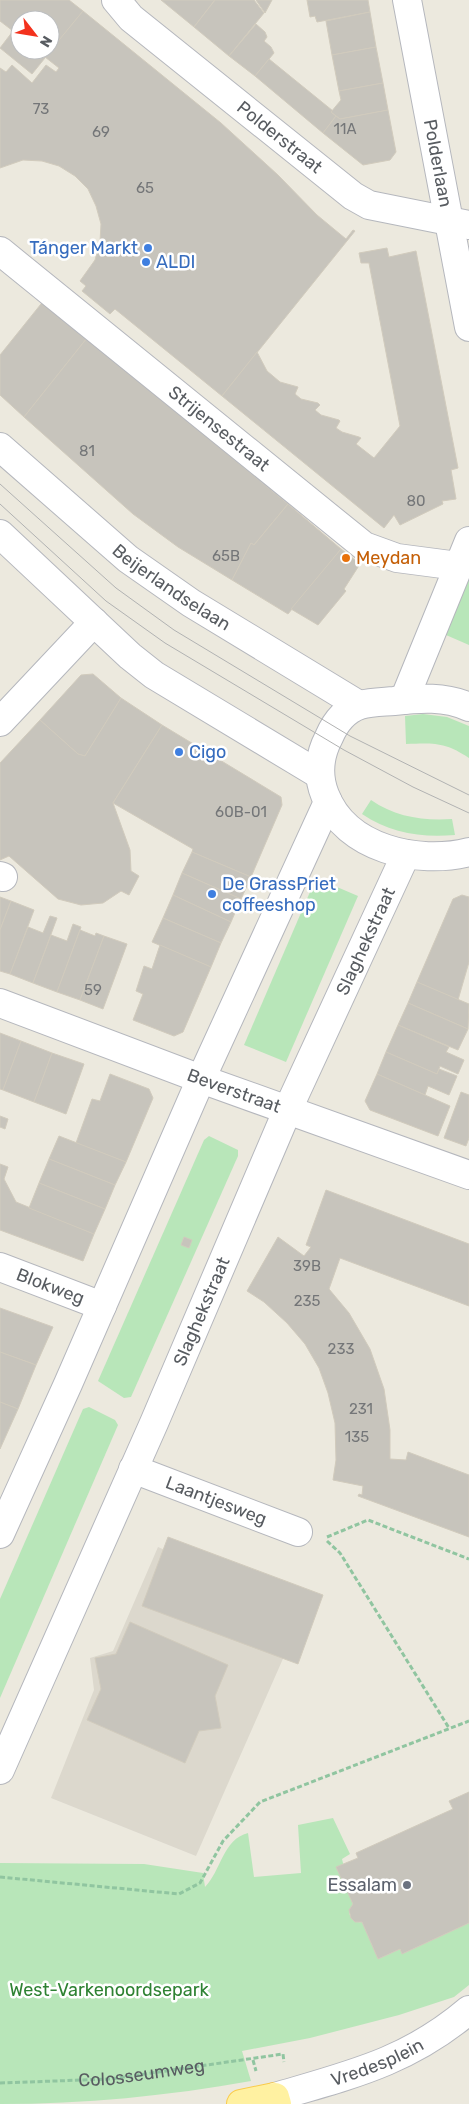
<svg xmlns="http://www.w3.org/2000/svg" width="469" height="2104" viewBox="0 0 469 2104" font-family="Rubik,sans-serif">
<rect width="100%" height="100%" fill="#ece9de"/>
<polygon fill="#dcd8cd" points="158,1547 304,1611 196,1856 51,1798 94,1690 90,1658 113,1651"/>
<g fill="#b8e6b9">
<polygon points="469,578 469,645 446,635"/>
<path d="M423,714L447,717L469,726V758C445,742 434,743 406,744L405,716Z"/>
<path d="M371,800C395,817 424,821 452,819L455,835C421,838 390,833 362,814Z"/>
<polygon points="316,878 358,896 286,1062 244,1045"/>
<polygon points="209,1136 238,1150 238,1156 131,1397 124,1398 98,1381 204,1140"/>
<polygon points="89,1407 115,1420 118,1425 0,1698 0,1599 83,1409"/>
<path d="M333,1818L350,1854L342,1859L353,1904L349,1910C349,1918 354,1923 362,1922L378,1959L400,1949L402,1954L469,1923V1985L454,1997L399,2015L310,2038L242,2051L251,2081C168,2096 84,2104 0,2104V1863L144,1864L203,1873L205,1887C221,1871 223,1839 248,1833L254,1877L301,1873L298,1825Z"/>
</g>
<g fill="#c7c4bc" stroke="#d1cbbd" fill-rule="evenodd">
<path d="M0,0H69L83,11L32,74L0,48L13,31L0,21ZM20,20H50V50H20Z"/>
<polygon points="161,0 215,0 194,27"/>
<polygon points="215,0 254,0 264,13 229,56 194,27"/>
<polygon points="256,0 272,0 265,13"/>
<polygon points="307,0 368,0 370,12 317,22 315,16 310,17"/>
<polygon points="83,11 221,123 278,175 317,215 346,239 353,230 355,231 222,396 115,309 110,314 82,291 86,286 80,281 95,260 100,242 101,224 96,206 88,189 75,176 59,166 42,161 23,160 0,168 0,68 6,72 12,65 32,83 46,65 56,72 59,68 45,57"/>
<polygon points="370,12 376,47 332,55 326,21"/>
<polygon points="256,24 265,32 267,37 264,41 271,47 274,53 255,76 229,56"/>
<polygon points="376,47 383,83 339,91 332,55"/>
<polygon points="269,59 333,111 331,112 336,116 323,133 255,76"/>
<polygon points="383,83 388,110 340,119 331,112 341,100 339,91"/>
<polygon points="388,110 396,152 390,160 363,165 323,133 336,116 340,119"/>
<polygon points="387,248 389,257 416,251 458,468 451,470 456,499 442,501 443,504 400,525 394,515 384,528 222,396 257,352 267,371 280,382 298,387 295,394 301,399 318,403 320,405 315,410 321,415 339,420 340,421 336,428 342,432 359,437 361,438 356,444 374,458 400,426 369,263 361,263 359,253"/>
<polygon points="45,299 87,338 24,417 0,395 0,355"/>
<polygon points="87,338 288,504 254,545 251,543 232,580 178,547 133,514 24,417"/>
<polygon points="288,504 341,549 288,614 232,580 251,543 254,545"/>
<polygon points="341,549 360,564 344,589 346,591 318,625 291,609"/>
<polygon points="93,674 121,698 85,756 78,754 40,720 81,675"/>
<polygon points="121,698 162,725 113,803 130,850 131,871 139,876 129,895 121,891 103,903 81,905 58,899 9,856 0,860 0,763 40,720 78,754 85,756"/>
<polygon points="162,725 281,797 282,805 251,877 192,852 193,849 113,803"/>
<polygon points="192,852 251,877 241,899 182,873"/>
<polygon points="182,873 241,899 231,922 173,895"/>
<polygon points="173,895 231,922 221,943 163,918"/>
<polygon points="462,895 469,897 469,962 458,1000 417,982 453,899"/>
<polygon points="0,897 11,901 0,930"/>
<polygon points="11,901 34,910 10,974 0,971 0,930"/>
<polygon points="50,916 57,918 33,983 10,974 28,927 43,933"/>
<polygon points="163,918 221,943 211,967 152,942"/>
<polygon points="73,924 81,927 57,992 33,983 51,935 67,941"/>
<polygon points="80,930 95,936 96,933 104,936 80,1000 57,992"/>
<polygon points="104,936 127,944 103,1009 80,1000"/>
<polygon points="160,945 211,967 183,1032 174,1036 133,1020 143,994 136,991 144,966 152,969"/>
<polygon points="417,982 469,1004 468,1029 408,1003"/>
<polygon points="408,1003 468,1029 458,1050 398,1025"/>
<polygon points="398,1025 449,1047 446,1052 464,1060 458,1074 440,1066 437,1074 386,1052"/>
<polygon points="0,1033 21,1041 3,1090 0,1089"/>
<polygon points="21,1041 52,1053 34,1102 3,1090"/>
<polygon points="386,1052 437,1074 439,1069 457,1076 449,1095 428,1086 425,1095 377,1074"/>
<polygon points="52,1053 84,1064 66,1114 34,1102"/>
<polygon points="110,1074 149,1089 153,1098 126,1162 76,1143 92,1099 100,1101"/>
<polygon points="377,1074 450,1106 438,1136 370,1110 365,1101"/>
<polygon points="461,1092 469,1095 469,1138 466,1146 444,1138"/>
<polygon points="0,1116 8,1119 5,1129 0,1127"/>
<polygon points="59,1136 126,1162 115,1185 49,1159"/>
<polygon points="49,1159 115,1185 105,1209 39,1183"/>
<polygon points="0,1164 8,1167 4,1179 16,1202 94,1234 83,1261 0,1230"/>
<polygon points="39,1183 105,1209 94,1234 29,1208"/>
<polygon points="326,1190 469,1244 469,1306 340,1258 329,1289 349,1313 370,1349 384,1389 390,1430 390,1459 406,1460 408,1452 469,1475 469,1537 358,1496 359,1494 362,1495 363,1486 333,1480 336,1460 335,1423 328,1393 319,1368 305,1344 287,1323 264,1302 247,1291 278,1237 304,1256 311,1247 306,1245"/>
<polygon points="184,1237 192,1240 189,1248 181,1245"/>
<polygon points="0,1308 53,1327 36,1365 0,1352"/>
<polygon points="0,1352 36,1365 18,1409 0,1402"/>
<polygon points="0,1402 18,1409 0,1449"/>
<polygon points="168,1537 323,1595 298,1664 142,1606"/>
<polygon points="130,1622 228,1665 215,1696 221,1728 199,1731 185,1763 87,1720 101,1689 95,1658 116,1654"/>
<polygon points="469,1792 469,1923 402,1954 400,1949 378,1959 362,1922 355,1922 351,1918 349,1910 353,1904 336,1867 358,1858 356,1853 453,1809 449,1801"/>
</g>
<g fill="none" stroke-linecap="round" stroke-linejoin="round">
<g stroke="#b5b7bd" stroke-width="30">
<g id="minor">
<path id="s2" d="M116,0L131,18L353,196L369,205L469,225"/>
<path id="s3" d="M407,0L469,327"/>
<path id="s4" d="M0,251L364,546L397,558L458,566"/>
<path id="s5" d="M0,447L128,559L191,603L359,705"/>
<polyline points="0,534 130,656 154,675 320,775"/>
<polyline points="404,700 469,541"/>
<path d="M469,707C445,696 420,698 394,701C383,702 371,702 360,705C345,710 335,723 329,737C319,756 317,775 325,795C346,849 418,865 469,852"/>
<polyline points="0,722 94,622"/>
<polyline points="0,876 3,877"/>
<path id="s6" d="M0,1003L201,1079L469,1175"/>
<path id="s7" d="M0,1267L102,1306"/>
<path id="s8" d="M133,1469L298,1532"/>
<polyline points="0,1534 68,1384 201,1079 328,802"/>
<path id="s9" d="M0,1770L154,1423L288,1109L406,854"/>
<path id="s10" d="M275,2097C350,2075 408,2062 469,2010"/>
</g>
</g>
<g stroke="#facb4a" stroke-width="30">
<polyline id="major" points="241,2104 275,2097 277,2104"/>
</g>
<g stroke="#90c5a0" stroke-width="3" stroke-dasharray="5 2.5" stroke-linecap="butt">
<polyline points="327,1537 368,1520 469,1559"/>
<polyline points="327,1541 340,1553 449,1728"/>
<polyline points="0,1877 179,1894 200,1883 223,1841 260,1802 469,1721"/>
<polyline points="253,2060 256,2071"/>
<path id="s1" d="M0,2083L110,2079L283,2054L284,2062"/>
</g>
<use href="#minor" stroke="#fff" stroke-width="28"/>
<use href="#major" stroke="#fff1a1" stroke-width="28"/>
<g stroke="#b1b2b2" stroke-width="1">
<polyline points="0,484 116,588 174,630 350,736 469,795"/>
<polyline points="0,504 106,601 165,643 344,750 413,787 469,813"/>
</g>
</g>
<g fill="#3f7fe0" stroke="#fff" stroke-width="2">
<circle cx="148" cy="248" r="5"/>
<circle cx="146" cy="262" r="5"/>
<circle cx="179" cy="752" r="5"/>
<circle cx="212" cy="894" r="5"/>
</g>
<circle fill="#e8710a" stroke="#fff" stroke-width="2" cx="346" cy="558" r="5"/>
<circle fill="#6b7280" stroke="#fff" stroke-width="2" cx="407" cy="1885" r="5"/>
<g text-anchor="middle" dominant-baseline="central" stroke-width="5" stroke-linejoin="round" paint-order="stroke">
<g font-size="15" fill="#747678">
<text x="41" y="109">73</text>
<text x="345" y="129">11A</text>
<text x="101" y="132">69</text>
<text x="145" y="188">65</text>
<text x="87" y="451">81</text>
<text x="416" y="501">80</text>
<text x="226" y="556">65B</text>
<text x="241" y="812">60B-01</text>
<text x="93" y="990">59</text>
<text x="307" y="1266">39B</text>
<text x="307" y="1301">235</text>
<text x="341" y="1349">233</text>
<text x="361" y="1409">231</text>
<text x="357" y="1437">135</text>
</g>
<g font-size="18" fill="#585c61" stroke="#fff">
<text stroke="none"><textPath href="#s2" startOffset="214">Polderstraat</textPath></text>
<text stroke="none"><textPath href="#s3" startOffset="166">Polderlaan</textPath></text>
<text stroke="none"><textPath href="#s4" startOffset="282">Strijensestraat</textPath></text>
<text stroke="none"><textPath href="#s5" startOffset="222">Beijerlandselaan</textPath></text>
<text stroke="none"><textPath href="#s9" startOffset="906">Slaghekstraat</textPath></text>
<text stroke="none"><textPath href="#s6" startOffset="250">Beverstraat</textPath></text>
<text stroke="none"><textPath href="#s7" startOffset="54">Blokweg</textPath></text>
<text stroke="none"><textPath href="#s9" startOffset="501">Slaghekstraat</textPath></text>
<text stroke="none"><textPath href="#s8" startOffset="89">Laantjesweg</textPath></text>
<text stroke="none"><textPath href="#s10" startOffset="108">Vredesplein</textPath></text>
<text stroke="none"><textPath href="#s1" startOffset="142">Colosseumweg</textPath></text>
</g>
<g font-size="18" fill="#366cbe" stroke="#fff" text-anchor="start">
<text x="138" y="248" text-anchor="end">Tánger Markt</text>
<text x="156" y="262">ALDI</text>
<text x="189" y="752">Cigo</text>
<text x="222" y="884">De GrassPriet<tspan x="222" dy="21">coffeeshop</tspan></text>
</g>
<g font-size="18" fill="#c56008" stroke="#fff" text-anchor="start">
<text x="356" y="558">Meydan</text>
</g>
<g font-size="18" fill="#5b616d" stroke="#fff" text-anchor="end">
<text x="397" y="1885">Essalam</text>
</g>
<g font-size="18" fill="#2e8233" stroke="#fff">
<text x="109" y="1990">West-Varkenoordsepark</text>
</g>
</g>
<g transform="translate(35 35) rotate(121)"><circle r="24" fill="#ffffff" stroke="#bcbec0"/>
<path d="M0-4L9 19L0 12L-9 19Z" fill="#f3321d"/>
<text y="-8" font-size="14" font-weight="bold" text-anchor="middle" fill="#585c61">N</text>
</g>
</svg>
